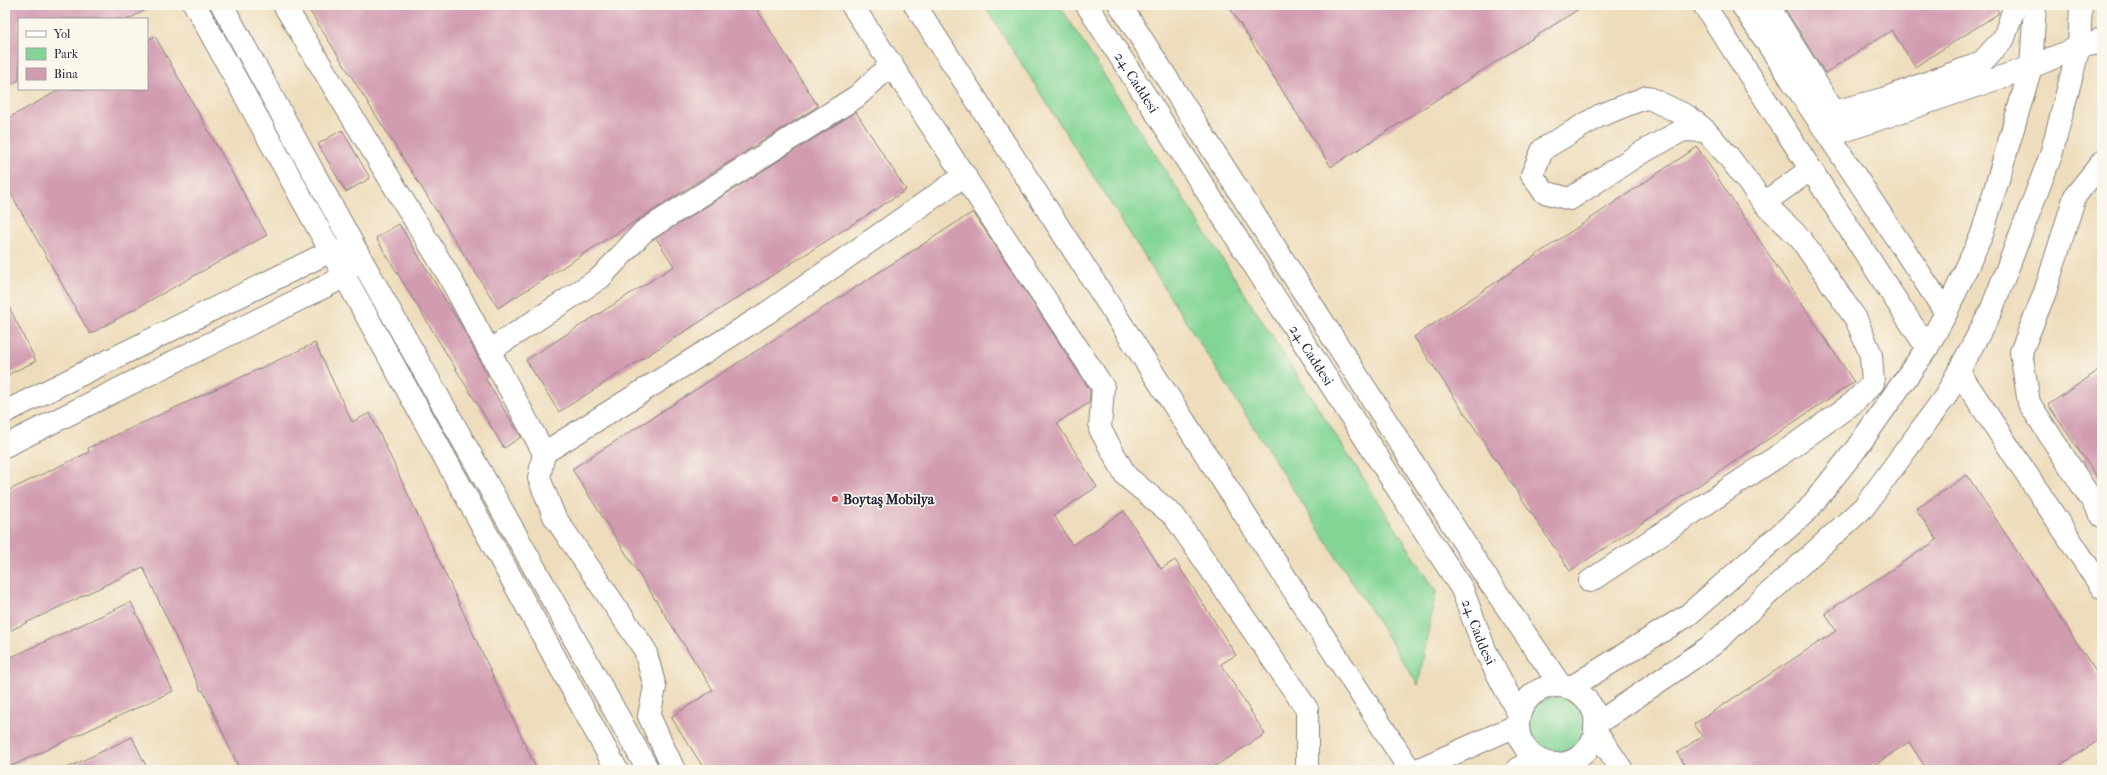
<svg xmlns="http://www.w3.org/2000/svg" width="2107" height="775" viewBox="0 0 2107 775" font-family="'IM FELL French Canon',serif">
<rect width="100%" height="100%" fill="#fbf7ec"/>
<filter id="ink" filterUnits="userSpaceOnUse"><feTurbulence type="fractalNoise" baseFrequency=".025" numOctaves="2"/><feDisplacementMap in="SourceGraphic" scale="8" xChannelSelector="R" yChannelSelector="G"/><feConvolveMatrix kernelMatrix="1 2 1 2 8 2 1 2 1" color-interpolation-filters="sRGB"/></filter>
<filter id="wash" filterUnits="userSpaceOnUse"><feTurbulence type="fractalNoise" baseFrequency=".012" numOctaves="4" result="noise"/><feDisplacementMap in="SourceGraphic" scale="16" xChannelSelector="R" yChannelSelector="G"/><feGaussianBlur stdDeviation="0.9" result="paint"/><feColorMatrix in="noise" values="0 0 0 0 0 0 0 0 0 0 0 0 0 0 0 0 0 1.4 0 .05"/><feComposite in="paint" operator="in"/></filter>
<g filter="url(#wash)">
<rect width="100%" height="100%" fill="#eeddbc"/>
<g fill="#83d596" stroke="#527c68">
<polygon points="984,5 1059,5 1436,591 1418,685"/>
<circle cx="1557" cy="725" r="28"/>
</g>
<g id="blocks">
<g fill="#d19bb0">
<polygon points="5,5 155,5 129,19 19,19 19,80 5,88"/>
<polygon points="306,5 754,5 818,106 498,308"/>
<polygon points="1228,5 1585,5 1331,167"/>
<polygon points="1783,5 1994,5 1999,13 1915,67 1892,30 1825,73"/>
<polygon points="155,36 267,235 90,334 5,183 5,120 61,89 147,89 147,41"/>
<polygon points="856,112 906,190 559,412 526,360 674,266 656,238"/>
<polygon points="342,130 370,178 346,192 318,144"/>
<polygon points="1697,147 1854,382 1570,571 1414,337"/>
<polygon points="973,212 1090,390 1089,403 1057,423 1097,487 1054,515 1072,545 1124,511 1161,569 1175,560 1236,655 1221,664 1265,734 1209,770 705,770 671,717 713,690 572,469"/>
<polygon points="399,224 462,327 488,376 485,378 521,437 504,448 376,238"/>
<polygon points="5,299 36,361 5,376"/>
<polygon points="315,343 352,422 370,413 537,770 240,770 203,690 201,691 143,567 5,633 5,492 89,452 88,448"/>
<polygon points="2102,368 2102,484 2048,405"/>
<polygon points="1967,475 2102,681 2102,738 2053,770 1927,770 1909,742 1867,770 1688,770 1677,753 1702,736 1694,724 1836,631 1825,613 1937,540 1916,509"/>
<polygon points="131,602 173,691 5,769 5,660"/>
<polygon points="132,737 148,770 63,770"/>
</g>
</g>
</g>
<g filter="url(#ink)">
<use href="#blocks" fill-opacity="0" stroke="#88807c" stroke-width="1"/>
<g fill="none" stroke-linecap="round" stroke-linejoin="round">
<g stroke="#88807c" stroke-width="24">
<g id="minor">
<polyline points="195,5 617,770"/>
<polyline points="222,5 357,252 648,770"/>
<polyline points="284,5 449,276 544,453 539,478 554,516 645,650 655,687 649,716 674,770"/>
<polyline points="852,5 1103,387 1100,429 1126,476 1174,516 1307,709 1307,770"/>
<polyline points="915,5 1410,770"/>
<path id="s1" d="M1087,5L1462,589L1485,650L1519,715"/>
<polyline points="1120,5 1486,577 1561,686"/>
<polyline points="1704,5 1927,348"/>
<polyline points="1742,5 1946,313"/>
<polyline points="1768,5 1834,112"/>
<polyline points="1818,119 1834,112 1883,99 1981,63 2004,38 2015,5"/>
<polyline points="1829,136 2031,67 2079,47 2094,44 2102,38"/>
<polyline points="2102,162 2075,196 2045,292 2021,352 2029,403 2102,516"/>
<polyline points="1764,203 1811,169"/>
<polyline points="489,351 600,278 643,232 856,97 892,64"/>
<polyline points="1959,372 2102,588"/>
<polyline points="5,412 331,251 357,252 344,277 5,446"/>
<polyline points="544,453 767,313 965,175"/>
<polyline points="1590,581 1790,448 1853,403 1873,383 1871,355 1856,319 1800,238 1764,203 1728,156 1706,131 1683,130 1639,154 1570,199 1544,192 1532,175 1543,149 1599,116 1647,97 1689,117 1706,131"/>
<circle cx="1557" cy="725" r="39"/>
<polyline points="1570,688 1688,615 1807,511 1856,449 1927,348 1946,313 1982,234 2031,67 2035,5"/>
<polyline points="1595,725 1712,645 1864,507 1945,397 1991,311 2051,155 2079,47 2081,5"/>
<polyline points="1595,730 1622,770"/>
<polyline points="1417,770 1518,725"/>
<polyline points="1517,770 1534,757"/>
</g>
</g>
<use href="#minor" stroke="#fff" stroke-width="22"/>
</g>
</g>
<circle fill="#d1495b" stroke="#fbf7ec" stroke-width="1.5" cx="835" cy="499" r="4"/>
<g text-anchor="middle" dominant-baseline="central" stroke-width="3.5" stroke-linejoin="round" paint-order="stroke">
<g font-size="14" fill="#22223b" stroke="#fbf7ec">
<text stroke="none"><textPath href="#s1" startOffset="92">24. Caddesi</textPath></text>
<text stroke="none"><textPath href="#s1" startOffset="416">24. Caddesi</textPath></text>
<text stroke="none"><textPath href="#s1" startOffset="740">24. Caddesi</textPath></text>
</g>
<g font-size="14" font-weight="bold" fill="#22223b" stroke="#fbf7ec" text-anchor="start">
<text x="843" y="499">Boytaş Mobilya</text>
</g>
</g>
<rect width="2107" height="775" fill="none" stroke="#fbf7ec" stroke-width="20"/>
<rect x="18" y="18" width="130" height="72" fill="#fbf7ec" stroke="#a4a2a5"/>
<rect x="26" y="31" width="20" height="6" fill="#ffffff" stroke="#a4a2a5"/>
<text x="54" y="38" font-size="12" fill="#22223b">Yol</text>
<rect x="26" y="48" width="20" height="12" fill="#83d596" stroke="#a4a2a5"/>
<text x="54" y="58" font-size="12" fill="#22223b">Park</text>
<rect x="26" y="68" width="20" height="12" fill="#d19bb0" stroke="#a4a2a5"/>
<text x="54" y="78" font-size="12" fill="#22223b">Bina</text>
</svg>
